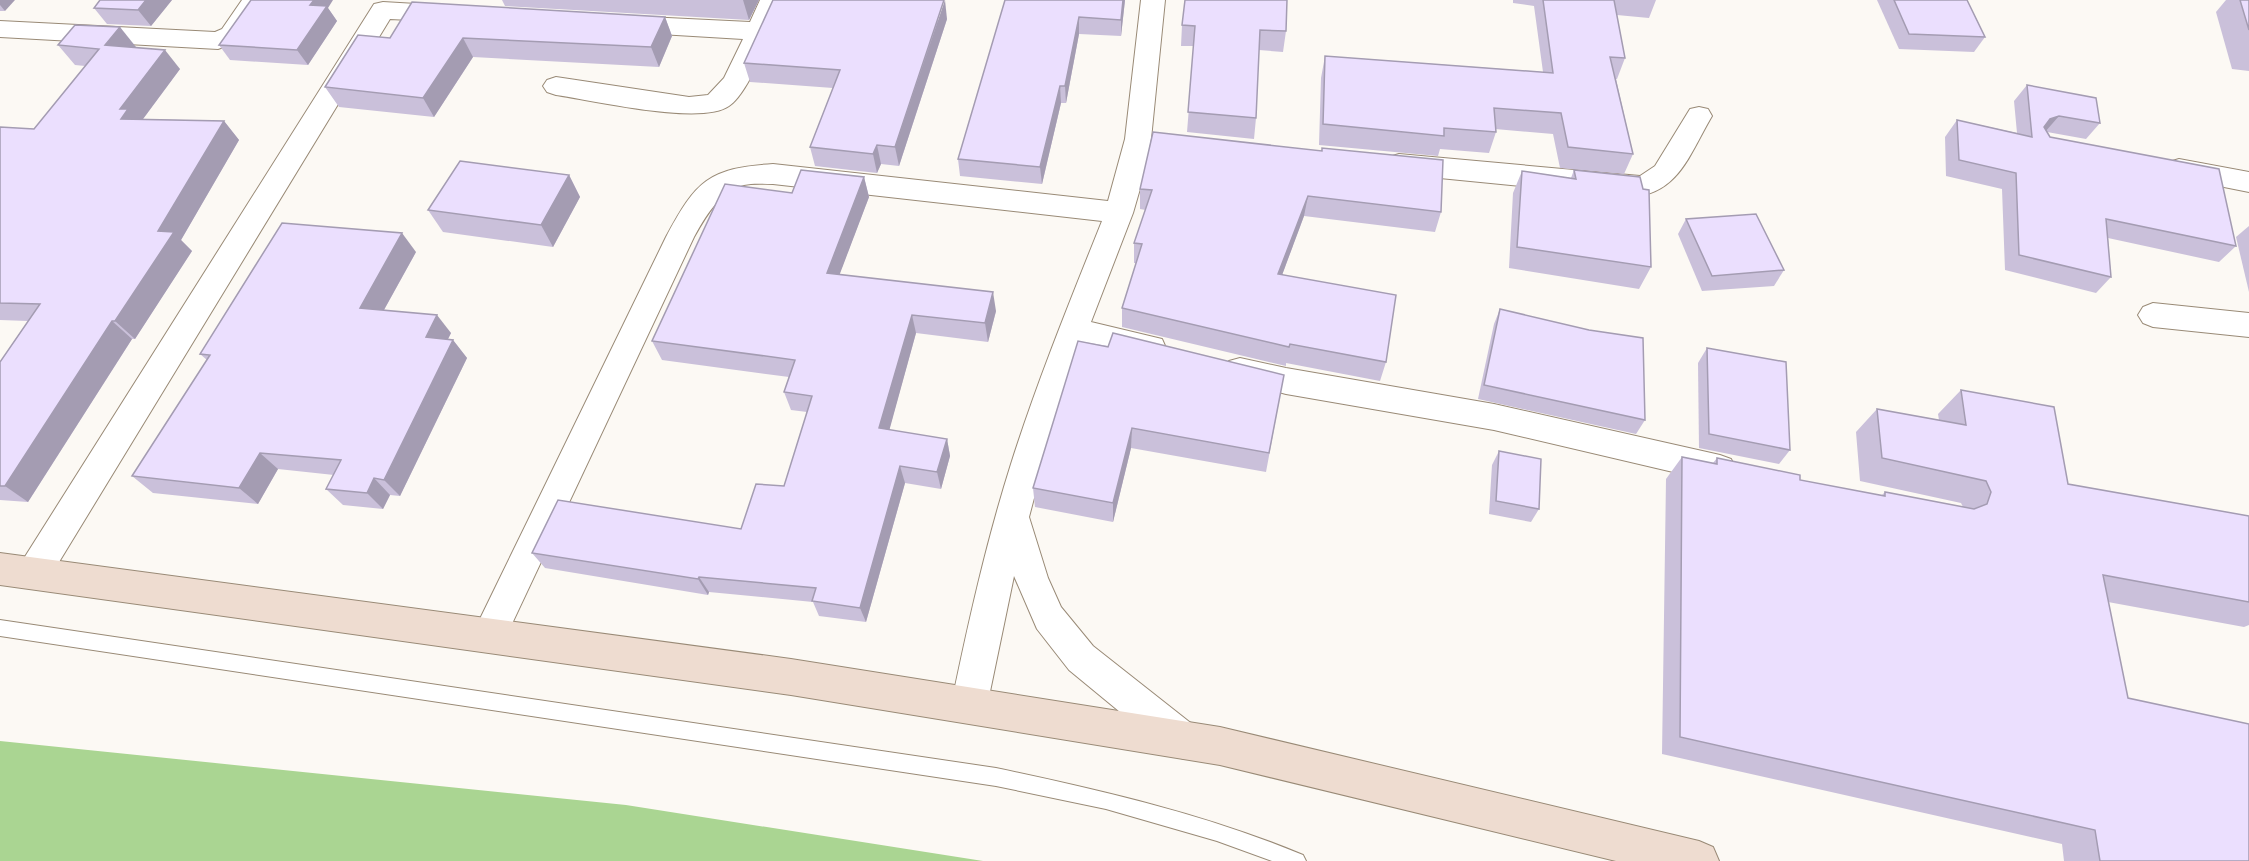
<svg xmlns="http://www.w3.org/2000/svg" width="2249" height="861" viewBox="0 0 2249 861" font-family="'DejaVu Sans',sans-serif">
<rect width="100%" height="100%" fill="#fcf9f4"/>
<polygon fill="#aad592" points="0,741 626,805 983,861 0,861"/>
<g fill="none" stroke-linecap="round" stroke-linejoin="round">
<g stroke="#998a76" stroke-width="2">
<path id="lane" d="M0,620L996,768C1100,790 1205,814 1303,855L1306,861H1272L1217,841L1106,809L996,786L0,636Z"/>
</g>
<g stroke="#998a76" stroke-width="2">
<g id="street">
<polygon points="242,0 267,0 240,41 218,49 0,37 0,21 215,32 222,29"/>
<path d="M760,0H784C773,26 751,91 729,106C701,126 592,100 556,95L547,92L543,86L547,80L556,77L689,97L708,95L724,78L743,39L626,32L617,30L614,24L617,18L626,16L750,22Z"/>
<path d="M1141,0H1165L1151,139L1144,175L1133,213L1091,322L1162,339L1166,348L1162,357L1151,360L1083,344L1043,464L1029,517L1048,578L1061,607L1093,646L1197,728L1202,741L1197,754L1184,759L1171,754L1069,670L1037,629L1014,576L987,706L982,718L969,723L956,718L951,706C968,624 986,543 1011,464C1037,382 1070,301 1102,221L773,184C763,184 753,183 744,185C720,191 705,217 694,237L501,647L489,652L477,647L472,636L477,625L666,237C696,181 708,168 773,164L1108,201L1125,139Z"/>
<polygon points="383,2 450,6 459,8 462,14 459,20 450,22 390,19 45,585 33,589 21,585 16,574 21,563 374,4"/>
<path d="M1699,107L1708,109L1712,116C1690,153 1679,194 1631,197L1399,174L1389,171L1385,164L1389,157L1399,154L1640,176L1655,166L1690,109Z"/>
<polygon points="2179,159 2249,172 2249,192 2169,176 2165,169 2169,162"/>
<polygon points="2153,303 2249,313 2249,337 2153,327 2143,323 2138,315 2143,307"/>
<polygon points="1240,358 1286,368 1494,404 1720,455 1731,459 1736,469 1731,479 1720,483 1494,430 1286,394 1229,379 1225,370 1229,361"/>
</g>
</g>
<g stroke="#998a76" stroke-width="2">
<polygon id="secondary" points="0,553 791,659 1220,727 1699,841 1713,847 1719,861 1616,861 1220,765 791,695 0,585"/>
</g>
<use href="#lane" fill="#fff" fill-rule="evenodd"/>
<use href="#street" fill="#fff" fill-rule="evenodd"/>
<use href="#secondary" fill="#eedcd0" fill-rule="evenodd"/>
</g>
<g fill="#cac0da">
<polygon points="0,0 5,11 0,11"/>
<polygon points="172,0 151,26 107,24 94,8"/>
<polygon points="502,0 759,0 749,20 505,6"/>
<polygon points="1005,0 1125,0 1121,36 1079,34 1066,103 1061,103 1042,184 960,176 958,159"/>
<polygon points="1513,0 1656,0 1649,18 1617,15 1625,58 1617,79 1616,79 1633,154 1624,174 1560,168 1553,134 1495,129 1496,132 1489,153 1440,149 1438,156 1319,145 1321,78 1325,56 1543,72 1534,6 1513,3"/>
<polygon points="1877,0 1967,0 1985,37 1974,52 1899,49"/>
<polygon points="2226,0 2249,0 2249,71 2232,69 2216,12"/>
<polygon points="328,8 337,21 308,65 230,60 219,45"/>
<polygon points="665,17 672,36 659,67 473,57 434,117 339,107 325,87 390,38"/>
<polygon points="947,19 899,166 881,164 877,173 815,166 810,147 833,88 750,82 744,63"/>
<polygon points="1182,25 1286,31 1283,52 1259,50 1256,118 1254,139 1187,132 1194,46 1181,46"/>
<polygon points="58,45 136,47 135,47 180,69 143,119 224,121 239,140 181,240 192,251 135,339 132,339 28,502 0,500 0,362 28,321 0,320 0,127 34,129 85,66 75,65"/>
<polygon points="2027,85 2100,123 2086,139 2047,132 2050,137 2236,246 2219,262 2108,238 2111,277 2096,293 2005,270 2002,189 1946,176 1945,137 1957,120 2017,133 2014,101"/>
<polygon points="1322,151 1441,212 1435,232 1304,216 1282,275 1386,362 1380,381 1286,363 1286,366 1122,327 1122,308 1136,263 1134,263 1134,243 1146,210 1140,209 1140,189"/>
<polygon points="1574,170 1643,189 1651,267 1639,289 1509,268 1513,193 1522,171 1571,178"/>
<polygon points="569,175 580,197 553,247 443,232 428,210"/>
<polygon points="864,177 869,197 839,275 996,311 988,342 916,333 889,430 947,439 950,456 941,489 905,483 866,622 819,616 813,602 709,592 708,595 545,568 532,553 741,529 784,486 807,412 791,410 784,392 789,377 662,360 652,341 792,193"/>
<polygon points="1686,219 1784,270 1774,286 1702,291 1678,234"/>
<polygon points="2249,226 2249,292 2236,237"/>
<polygon points="416,252 384,310 451,333 448,339 453,340 467,358 400,496 390,495 383,509 343,505 326,489 334,475 278,469 258,504 153,493 132,476 207,360 200,354"/>
<polygon points="1500,309 1645,420 1636,434 1478,399 1494,324"/>
<polygon points="1078,341 1284,375 1266,472 1131,448 1113,522 1035,507 1033,488"/>
<polygon points="1707,348 1790,450 1779,464 1699,448 1698,363"/>
<polygon points="1961,390 2068,484 2249,516 2249,625 2244,627 2108,602 2128,698 2249,861 2064,861 2062,844 1662,754 1666,479 1682,457 1713,463 1717,458 1800,480 1881,496 1885,492 1963,507 1961,503 1860,481 1856,432 1877,409 1939,420 1938,414"/>
<polygon points="1499,451 1539,509 1531,522 1489,514 1492,465"/>
</g>
<g fill="#a49cb2">
<polygon points="0,0 15,0 5,11 0,5"/>
<polygon points="146,0 172,0 151,26 138,10"/>
<polygon points="314,0 333,0 328,8 337,21 308,65 297,50 310,5"/>
<polygon points="743,0 759,0 749,20"/>
<polygon points="945,0 947,19 899,166 895,147"/>
<polygon points="1123,0 1125,0 1121,36 1121,20"/>
<polygon points="665,17 672,36 659,67 651,47"/>
<polygon points="1079,17 1079,34 1066,103 1065,86"/>
<polygon points="120,27 136,47 122,65 105,45"/>
<polygon points="463,38 473,57 434,117 423,98"/>
<polygon points="165,50 180,69 140,123 121,119 120,109"/>
<polygon points="1060,86 1061,103 1042,184 1040,167"/>
<polygon points="2059,116 2045,132 2036,135 2050,119"/>
<polygon points="224,121 239,140 181,240 192,251 135,339 115,321 158,231"/>
<polygon points="877,145 881,164 877,173 873,154"/>
<polygon points="569,175 580,197 553,247 541,225"/>
<polygon points="864,177 869,197 833,292 827,273"/>
<polygon points="1308,196 1304,216 1275,294 1278,274"/>
<polygon points="402,233 416,252 375,326 360,308"/>
<polygon points="993,292 996,311 988,342 985,323"/>
<polygon points="437,315 451,333 440,355 426,337"/>
<polygon points="912,315 916,333 885,446 879,428"/>
<polygon points="112,321 132,339 28,502 5,486"/>
<polygon points="453,340 467,358 400,496 384,480"/>
<polygon points="1132,428 1131,448 1113,522 1113,503"/>
<polygon points="947,439 950,456 941,489 937,472"/>
<polygon points="260,453 278,469 258,504 239,488"/>
<polygon points="900,466 905,483 866,622 860,608"/>
<polygon points="374,478 390,495 383,509 367,493"/>
<polygon points="699,577 709,592 708,595 698,579"/>
</g>
<g fill="#ebdffe" stroke="#a49cb2" stroke-width="1.5">
<polygon points="100,0 146,0 138,10 94,8"/>
<polygon points="251,0 314,0 310,5 327,6 297,50 219,45"/>
<polygon points="773,0 944,0 895,147 877,145 873,154 810,147 840,70 744,63"/>
<polygon points="1005,0 1123,0 1121,20 1079,17 1065,86 1060,86 1040,167 958,159"/>
<polygon points="1185,0 1287,0 1286,31 1260,30 1256,118 1188,112 1195,26 1182,25"/>
<polygon points="1543,0 1614,0 1625,58 1610,57 1633,154 1568,147 1561,113 1494,108 1496,132 1444,128 1444,136 1323,124 1325,56 1553,73"/>
<polygon points="1894,0 1967,0 1985,37 1909,34"/>
<polygon points="2240,0 2249,0 2249,30"/>
<polygon points="412,2 665,17 651,47 463,38 423,98 325,87 358,35 390,38"/>
<polygon points="75,25 120,27 105,45 165,50 120,109 128,109 121,119 224,121 158,231 174,232 115,321 112,321 5,486 0,486 0,362 40,304 0,303 0,127 34,129 99,49 58,45"/>
<polygon points="2027,85 2096,98 2100,123 2059,116 2050,119 2044,127 2050,137 2219,169 2236,246 2106,219 2111,277 2019,255 2016,173 1959,160 1957,120 2032,137"/>
<polygon points="1153,132 1322,151 1322,148 1443,160 1441,212 1308,196 1278,274 1396,295 1386,362 1290,344 1289,347 1122,308 1142,244 1134,243 1152,190 1140,189"/>
<polygon points="460,161 569,175 541,225 428,210"/>
<polygon points="801,170 864,177 827,273 993,292 985,323 912,315 879,428 947,439 937,472 900,466 860,608 812,601 816,588 699,577 698,579 532,553 558,500 741,529 756,484 784,486 812,396 784,392 795,360 652,341 725,184 792,193"/>
<polygon points="1574,170 1640,177 1643,189 1649,190 1651,267 1517,247 1522,171 1576,179"/>
<polygon points="1756,214 1784,270 1712,276 1686,219"/>
<polygon points="282,223 402,233 360,308 437,315 426,337 453,340 384,480 374,478 367,493 326,489 341,460 260,453 239,488 132,476 210,355 200,354"/>
<polygon points="1500,309 1589,330 1643,338 1645,420 1484,385"/>
<polygon points="1113,333 1284,375 1269,453 1132,428 1113,503 1033,488 1078,341 1108,347"/>
<polygon points="1707,348 1786,362 1790,450 1709,434"/>
<polygon points="1961,390 2054,407 2068,484 2249,516 2249,602 2103,575 2128,698 2249,724 2249,861 2100,861 2095,830 1680,737 1682,457 1717,464 1717,458 1800,475 1800,480 1885,496 1885,492 1974,509 1987,504 1991,492 1986,481 1882,458 1877,409 1966,425"/>
<polygon points="1499,451 1541,459 1539,509 1496,501"/>
</g>
</svg>
